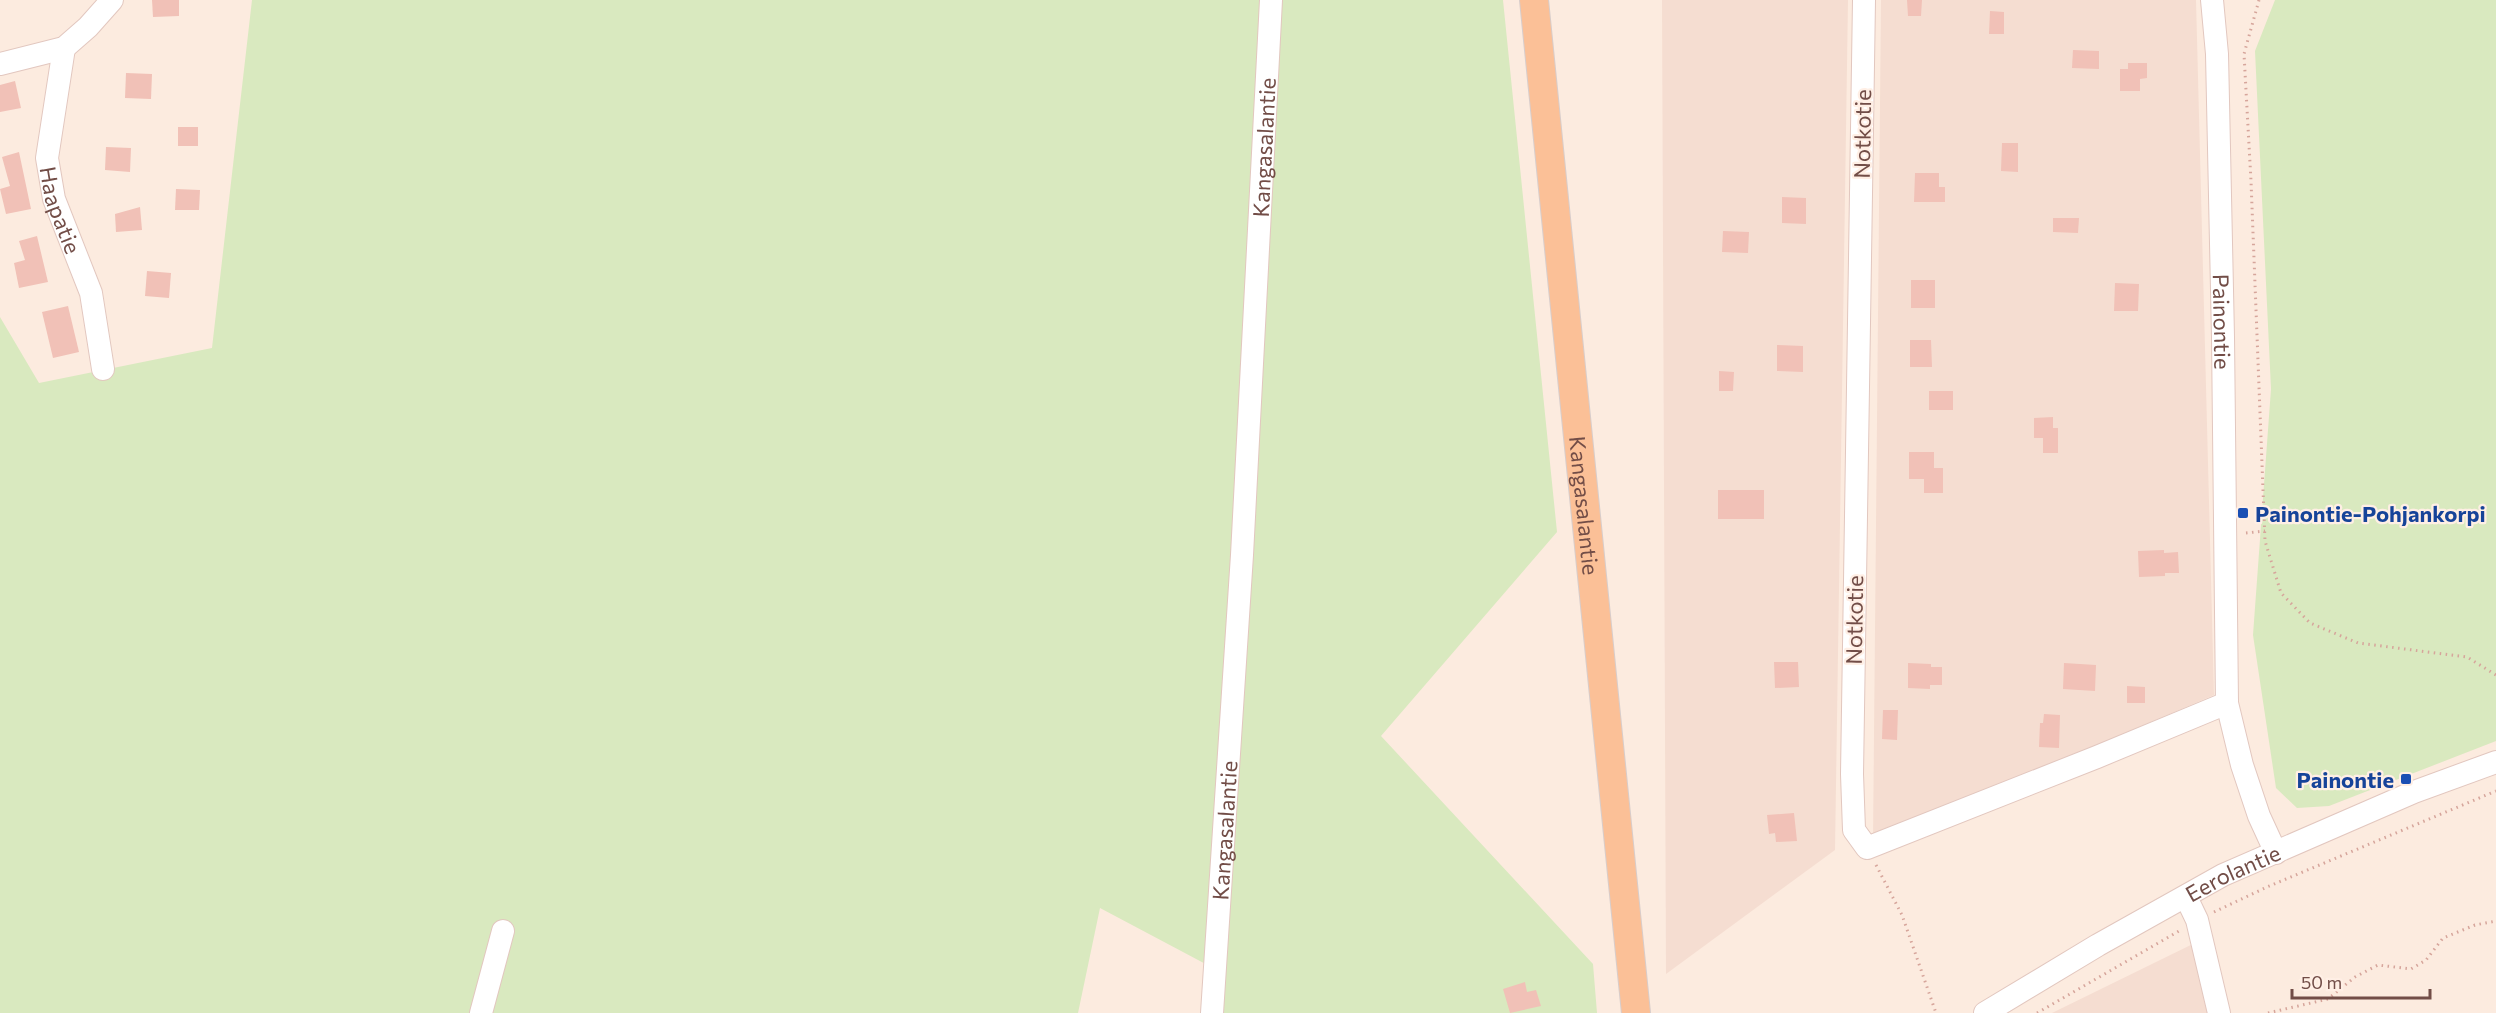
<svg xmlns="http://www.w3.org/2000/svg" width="2496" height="1013" viewBox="0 0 2496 1013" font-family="Commissioner,sans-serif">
<rect width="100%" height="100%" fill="#fcebdf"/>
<g fill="#f5ddd1">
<polygon points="1662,0 1848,0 1835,850 1666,974"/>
<polygon points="1881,0 2196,0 2214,695 1873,841"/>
<polygon points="2203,939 2219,1013 2052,1013"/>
</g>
<g fill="#d9e9bf">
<polygon points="252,0 1267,0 1215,969 1100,908 1078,1013 0,1013 0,317 39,383 212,348"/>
<polygon points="1269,0 1503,0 1557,532 1381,736 1593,964 1597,1013 1218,1013"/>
<polygon points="2275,0 2496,0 2496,741 2329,806 2297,808 2276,788 2253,635 2271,389 2255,51"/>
</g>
<g fill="#f1c1b7">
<polygon points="152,0 179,0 179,16 153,17"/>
<polygon points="1907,0 1922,0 1921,16 1908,16"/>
<polygon points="1990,11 2004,12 2004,34 1989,34"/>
<polygon points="2073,50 2099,51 2099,69 2072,68"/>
<polygon points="2128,63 2147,63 2147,78 2140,79 2140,91 2120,91 2120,69 2128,69"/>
<polygon points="126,73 152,74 151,99 125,98"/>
<polygon points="15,81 21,108 0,112 0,85"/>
<rect x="178" y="127" width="20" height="19"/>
<polygon points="2002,143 2018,143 2018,172 2001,171"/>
<polygon points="106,147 131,148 130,172 105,170"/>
<polygon points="19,152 31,209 6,214 0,189 10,186 2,157"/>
<polygon points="1915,173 1939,173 1939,187 1945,187 1945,202 1914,202"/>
<polygon points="176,189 200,190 199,210 175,210"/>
<polygon points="1782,197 1806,198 1806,224 1782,223"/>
<polygon points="140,207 142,230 116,232 115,214"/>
<polygon points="2053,218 2079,218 2078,233 2053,232"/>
<polygon points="1723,231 1749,232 1748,253 1722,252"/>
<polygon points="37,236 48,282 19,288 14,263 25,260 19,241"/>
<polygon points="147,271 171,273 169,298 145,296"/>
<rect x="1911" y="280" width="24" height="28"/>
<polygon points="2115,283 2139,284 2138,311 2114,311"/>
<polygon points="68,306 79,352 53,358 42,312"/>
<polygon points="1910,340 1931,340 1932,367 1910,367"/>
<polygon points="1777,345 1803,346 1803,372 1777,371"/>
<polygon points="1719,371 1734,372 1733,391 1719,391"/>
<rect x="1929" y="391" width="24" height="19"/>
<polygon points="2053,417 2053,428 2058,428 2058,453 2043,453 2043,438 2034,438 2034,418"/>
<polygon points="1909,452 1934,452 1934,468 1943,468 1943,493 1924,493 1924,479 1909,479"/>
<rect x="1718" y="490" width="46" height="29"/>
<polygon points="2164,550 2164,553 2178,552 2179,573 2165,573 2165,576 2139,577 2138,551"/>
<polygon points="1774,662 1798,662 1799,687 1775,688"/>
<polygon points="1908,663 1931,664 1931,667 1942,667 1942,685 1930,685 1930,689 1908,688"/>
<polygon points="2064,663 2096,665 2095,691 2063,689"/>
<polygon points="2127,686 2145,687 2145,703 2127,703"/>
<polygon points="1883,710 1898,710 1897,740 1882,739"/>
<polygon points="2044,714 2060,715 2059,748 2039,747 2040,723 2043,723"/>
<polygon points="1794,813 1797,841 1776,842 1775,833 1769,834 1767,815"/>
<polygon points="1525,982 1527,992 1536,990 1541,1006 1510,1013 1503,989"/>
</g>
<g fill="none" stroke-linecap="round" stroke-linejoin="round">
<g stroke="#e2c7bf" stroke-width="24">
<g id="minor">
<polyline points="1864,0 1852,774 1854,830 1867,848 2097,757 2227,703"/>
<path id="s1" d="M2212,0L2217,54L2223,337L2227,703L2242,765L2259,816L2276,853"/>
<path id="s2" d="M64,48L47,158L54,199L91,293L103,369"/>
<polyline points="0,64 64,48 88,27 112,0"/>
<polyline points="2186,897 2197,920 2219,1013"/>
<polyline points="481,1013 503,931"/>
<path id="s3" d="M1212,1013L1242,555L1271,0"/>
<path id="s4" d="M1985,1013L2098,945L2223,875L2414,792L2496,762"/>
</g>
</g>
<g stroke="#d8cdcb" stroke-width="30">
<g id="major">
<path id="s5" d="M1534,0L1636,1013"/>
</g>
</g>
<g stroke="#d6a59b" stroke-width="3" stroke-dasharray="1.5 4.5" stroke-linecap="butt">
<polyline points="2259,0 2244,54 2251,181 2265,541 2281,593 2310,623 2358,643 2467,657 2496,675"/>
<polyline points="2246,533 2265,531"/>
<polyline points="1876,865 1902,915 1936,1013"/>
<polyline points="2214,912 2267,887 2496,791"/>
<polyline points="2037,1013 2179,931"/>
<polyline points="2268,1013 2328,999 2355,977 2378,965 2411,969 2426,960 2443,938 2475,925 2496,921"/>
</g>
<use href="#minor" stroke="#fff" stroke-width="22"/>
<use href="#major" stroke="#fbc097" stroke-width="28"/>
</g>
<g fill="#1a4fb4" stroke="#ffefe5" stroke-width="2">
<rect x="2237" y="507" width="12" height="12" rx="3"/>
<rect x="2400" y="773" width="12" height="12" rx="3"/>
</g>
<g text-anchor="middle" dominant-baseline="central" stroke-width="4.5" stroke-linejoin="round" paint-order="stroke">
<g font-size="22" fill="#724d47" stroke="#ffefe5">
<text transform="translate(1862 134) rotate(-89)">Notkotie</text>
<text stroke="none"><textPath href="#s3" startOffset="867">Kangasalantie</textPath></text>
<text stroke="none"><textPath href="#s2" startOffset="165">Haapatie</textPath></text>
<text stroke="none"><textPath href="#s1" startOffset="322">Painontie</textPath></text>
<text stroke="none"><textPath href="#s5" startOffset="508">Kangasalantie</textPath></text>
<text transform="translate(1854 620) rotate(-89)">Notkotie</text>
<text stroke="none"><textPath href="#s3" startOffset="183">Kangasalantie</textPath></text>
<text stroke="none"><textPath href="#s4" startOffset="285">Eerolantie</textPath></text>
</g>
<g font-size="22" font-weight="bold" fill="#164399" stroke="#ffefe5" text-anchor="start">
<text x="2255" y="513">Painontie-Pohjankorpi</text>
<text x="2394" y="779" text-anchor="end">Painontie</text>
</g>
</g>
<path d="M2292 989v9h138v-9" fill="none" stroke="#724d47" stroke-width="3"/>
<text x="2301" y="989" font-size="18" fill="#724d47" stroke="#ffefe5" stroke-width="4.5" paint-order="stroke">50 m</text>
</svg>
